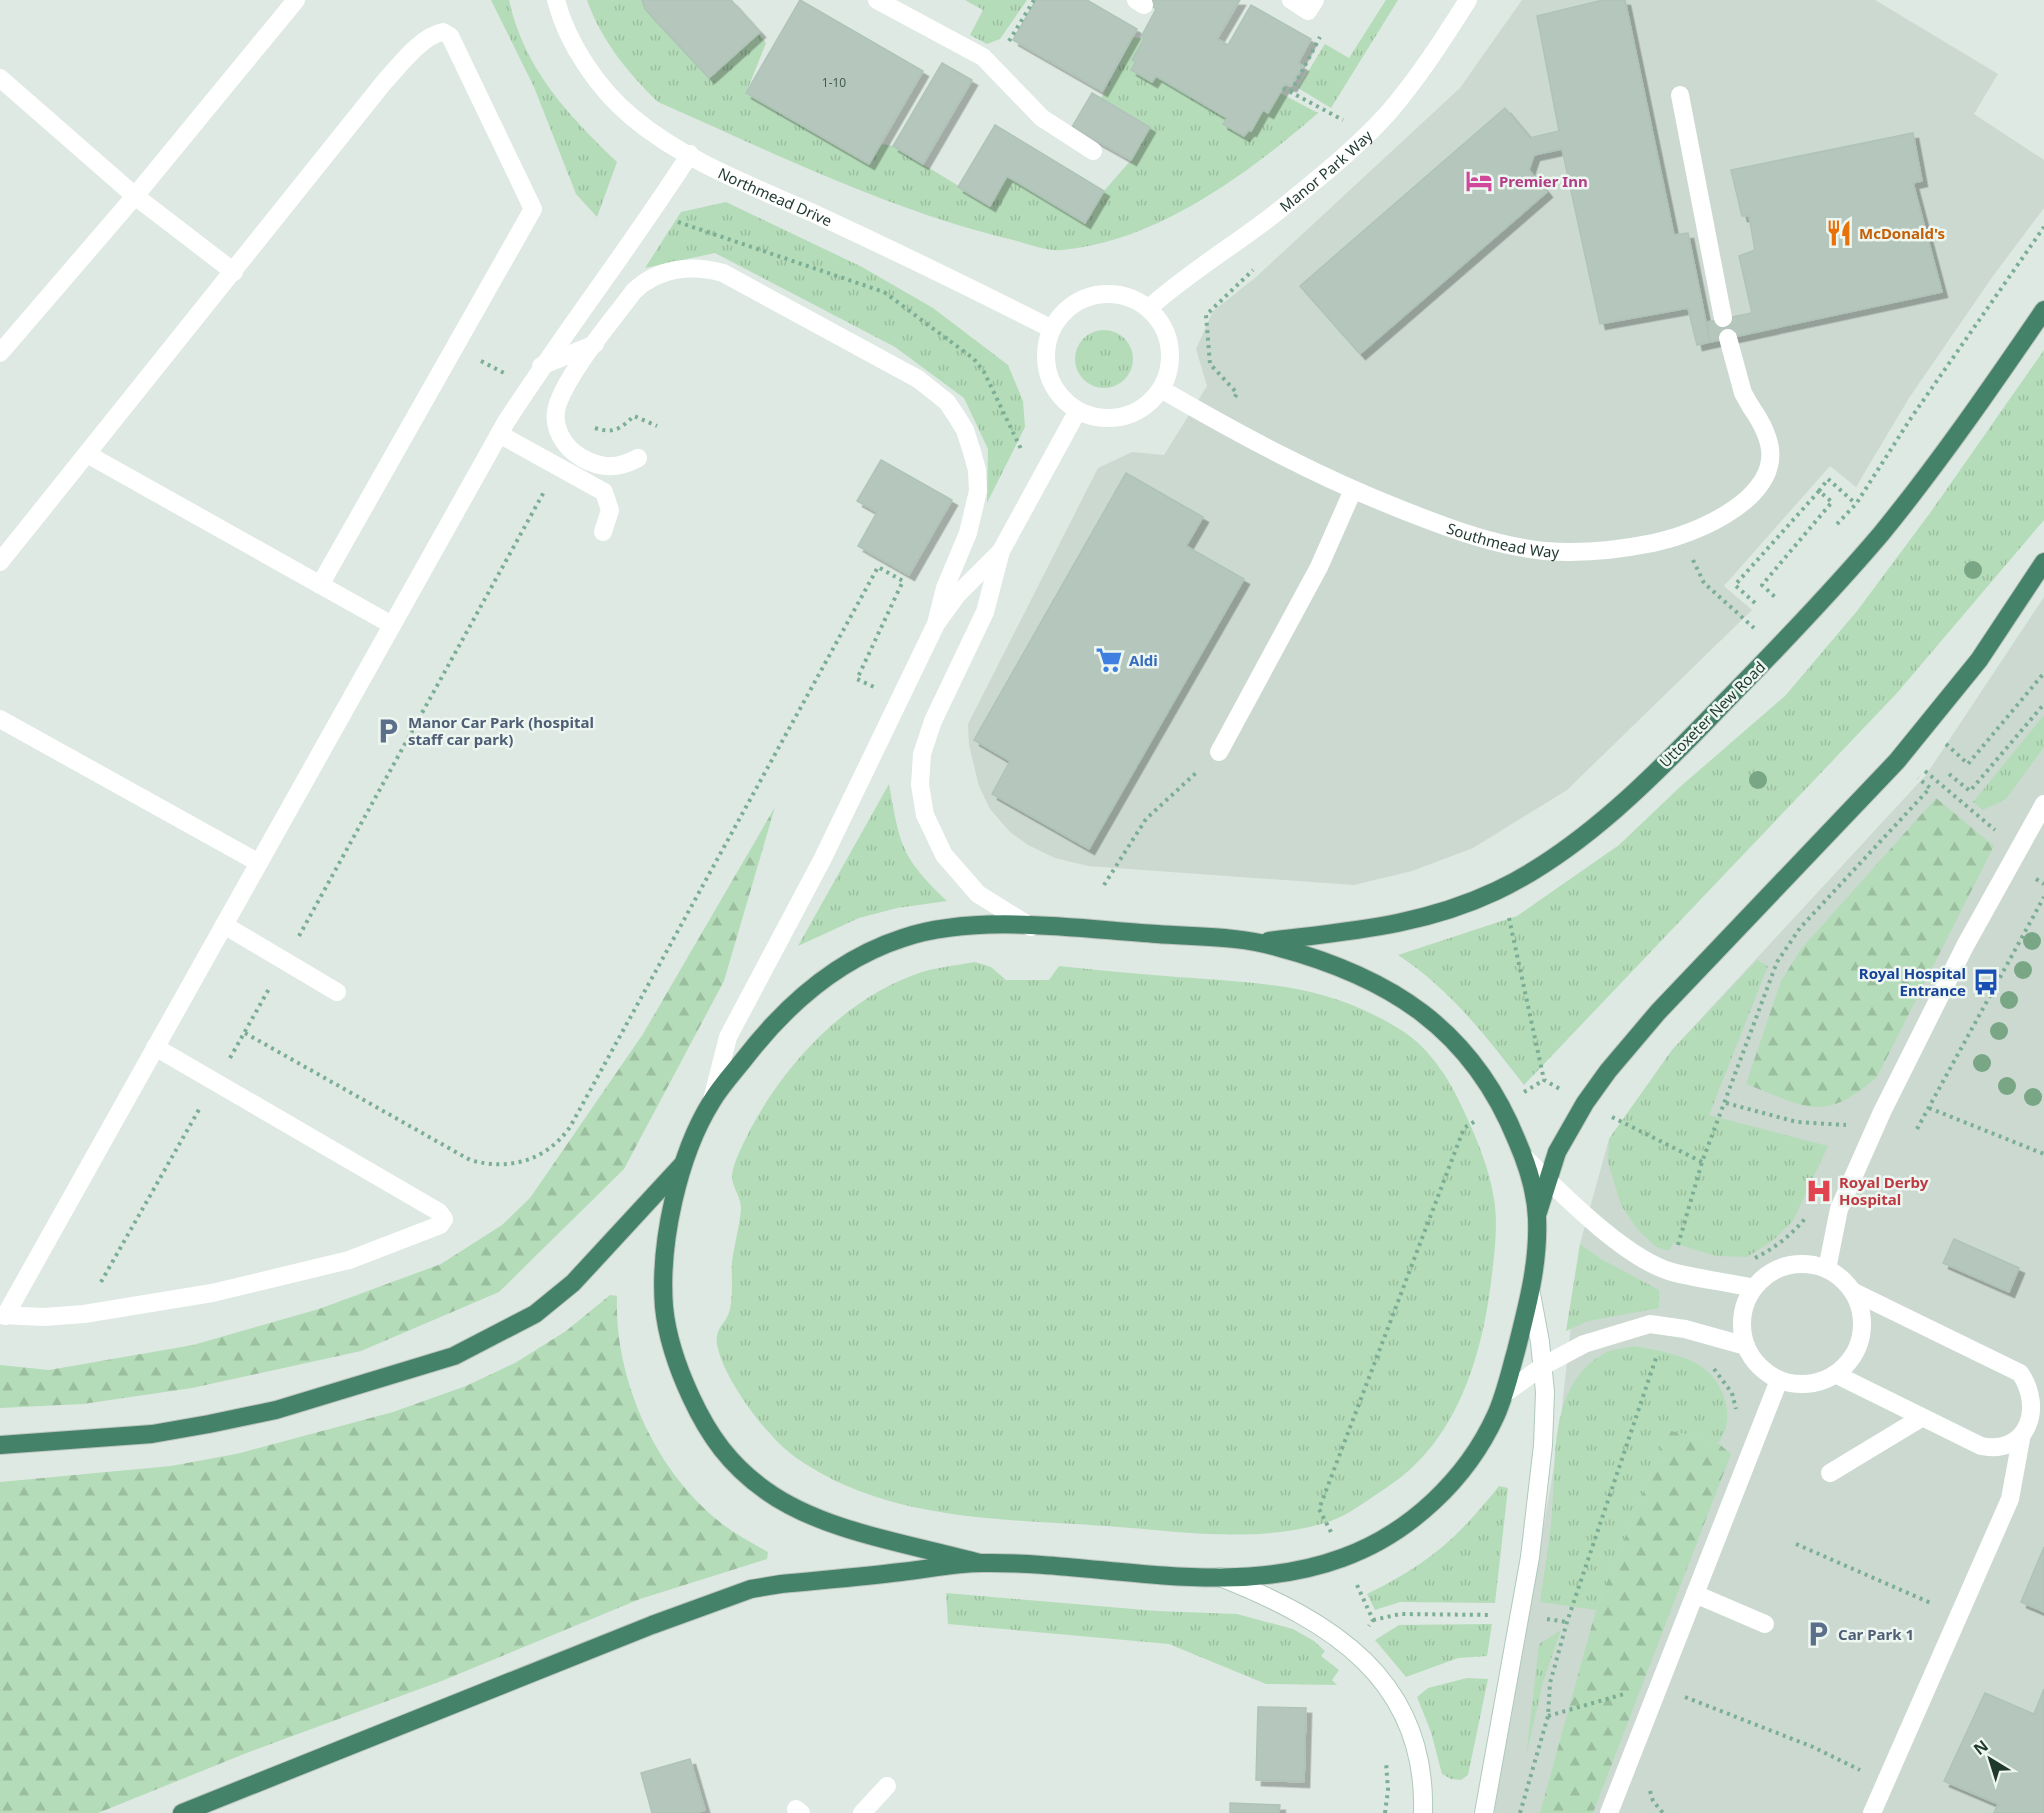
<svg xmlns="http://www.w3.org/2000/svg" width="2044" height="1813" viewBox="0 0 2044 1813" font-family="'Noto Sans',sans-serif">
<defs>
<pattern id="grass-tufts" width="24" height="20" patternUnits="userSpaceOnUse" patternTransform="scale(1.5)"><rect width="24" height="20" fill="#b5dcb9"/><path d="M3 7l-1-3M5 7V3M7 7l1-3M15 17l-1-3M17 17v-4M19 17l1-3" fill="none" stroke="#9bbe9f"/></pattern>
<pattern id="forest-firs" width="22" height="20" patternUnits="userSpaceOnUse" patternTransform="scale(1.5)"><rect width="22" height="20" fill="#b5dcb9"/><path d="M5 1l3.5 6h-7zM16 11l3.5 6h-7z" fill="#9bbe9f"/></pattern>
<filter id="shadow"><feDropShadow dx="5.5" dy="5.5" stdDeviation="0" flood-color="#0004"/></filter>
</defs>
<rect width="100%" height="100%" fill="#dde9e2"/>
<g fill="#cbd9d1">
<polygon points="1522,0 1875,0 1998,74 1974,114 2044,160 2044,208 1993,276 1909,398 1856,487 1830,466 1724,586 1752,610 1567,790 1473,848 1412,871 1354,885 1088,866 1055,858 1028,845 1010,832 990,809 979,786 969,745 968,724 1098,468 1132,452 1164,455 1207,386 1196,349 1213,311 1255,278 1460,88"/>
<polygon points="2044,597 2044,1813 1494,1813 1558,1443 1580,1244 1609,1139 1672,1050 1926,775"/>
</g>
<g fill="url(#grass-tufts)">
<path d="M491,0H509C524,69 568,115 617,162L597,217L576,194L534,87Z"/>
<path d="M587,0H642L757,32L766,43L746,93L869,164L881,144L893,146L990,205L1007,176L1104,191L1131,160L1150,126L1101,98L1133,37L1144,39L1132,60L1136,62L1132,70L1152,82L1156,76L1227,118L1223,124L1244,136L1249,130L1251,131L1263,110L1268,113L1280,93L1318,113C1248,174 1156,242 1062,250C1046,252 1024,242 1009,239C886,209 772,152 658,102C628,73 601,40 587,0Z"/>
<polygon points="965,0 1027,0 1000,39 987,44 970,35 983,10"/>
<polygon points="1386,0 1398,0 1331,108 1298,88 1325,44 1349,58"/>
<polygon points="726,202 862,267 933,308 1008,365 1023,401 1025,427 987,503 988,449 964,398 895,347 715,253 645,268 681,212"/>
<circle cx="1104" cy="359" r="29"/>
<path d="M2044,350V520L1897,693L1524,1085C1486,1036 1450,989 1398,955L1517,916L1619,845L1681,786L1785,696L1857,611L1930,513Z"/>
<polygon points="2044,715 2044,747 2006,799 1983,810 1973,802"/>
<path d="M889,784C900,846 901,857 947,901L897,908L859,918L798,946Z"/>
<polygon points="1757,960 1768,966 1709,1115 1828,1146 1793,1221 1771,1242 1747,1257 1716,1256 1673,1243 1669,1251 1656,1247 1638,1230 1621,1205 1608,1162 1609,1139 1672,1050"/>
<path d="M975,962L991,967L1006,980H1049L1059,966C1098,970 1137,974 1177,977C1261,983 1330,984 1404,1032C1429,1048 1450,1080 1462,1107C1476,1137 1489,1167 1494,1199C1498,1223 1495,1249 1492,1274C1483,1354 1458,1442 1386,1488C1369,1499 1350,1514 1331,1521C1257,1545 1181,1531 1106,1526C1001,1519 885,1521 795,1457C767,1437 723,1379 717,1344C715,1329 723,1326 728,1315C734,1301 731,1277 732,1262C734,1245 740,1225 741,1208C741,1198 733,1188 732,1178C732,1163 745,1141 751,1128C787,1061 848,996 922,972C939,967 958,965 975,962Z"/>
<polygon points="1580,1244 1601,1259 1659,1290 1659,1308 1588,1321 1566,1331"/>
<path d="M1634,1346C1656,1350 1687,1355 1705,1369C1726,1387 1736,1421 1718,1443L1668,1430L1596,1610L1540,1602C1544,1573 1549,1544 1552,1514C1557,1458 1547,1383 1607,1352C1615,1349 1626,1348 1634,1346Z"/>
<path d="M1499,1486L1508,1488L1495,1603L1400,1602L1375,1610L1367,1594C1428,1564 1457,1539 1499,1486Z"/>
<polygon points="946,1593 1157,1611 1237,1614 1293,1629 1314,1641 1325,1651 1321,1656 1339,1670 1332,1680 1337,1685 1266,1684 1169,1644 948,1624"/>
<polygon points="1492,1624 1487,1656 1458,1658 1406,1677 1375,1640 1399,1625"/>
<polygon points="1561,1630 1543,1682 1526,1757 1539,1644"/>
<polygon points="1467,1678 1488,1679 1468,1775 1461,1780 1451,1779 1442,1774 1431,1732 1417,1697 1428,1688"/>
</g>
<g fill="url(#forest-firs)">
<path d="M1936,798L1994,846L1877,1077C1823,1124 1807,1107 1746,1084L1781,981L1801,949Z"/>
<polygon points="775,807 724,981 624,1169 499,1292 361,1351 192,1388 83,1404 0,1408 0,1365 49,1370 193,1345 319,1309 441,1264 502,1225 530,1198 643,1034"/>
<path d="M610,1295L617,1296C614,1379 655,1471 721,1523C735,1534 752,1543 768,1552L767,1559L640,1599L444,1680L244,1754L98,1813H0V1482L171,1466L236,1454L393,1412L466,1386L515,1363L566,1331Z"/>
<polygon points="1668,1430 1718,1443 1731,1454 1593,1813 1540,1813 1596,1610"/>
</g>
<g fill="#b5c7bd" stroke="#afc3b8" stroke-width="1.5" filter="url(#shadow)">
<polygon points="642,0 731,0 760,32 709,78 645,9"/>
<polygon points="800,0 923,71 869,164 746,93"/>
<polygon points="1036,0 1087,0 1137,29 1102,91 1013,40"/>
<polygon points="1153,0 1240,0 1217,39 1228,45 1251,5 1311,39 1298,63 1303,66 1291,86 1285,84 1268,113 1263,110 1251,131 1249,130 1244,136 1223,124 1227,118 1156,76 1152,82 1131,70 1136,62 1132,60 1144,39 1141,37 1156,9 1150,5"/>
<polygon points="1603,0 1625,0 1674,235 1688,233 1710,342 1697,345 1688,308 1600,324 1562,149 1534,155 1529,170 1547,192 1360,354 1300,286 1505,108 1530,138 1559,131 1537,16"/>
<polygon points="942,63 972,80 923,164 893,146"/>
<polygon points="1092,93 1150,127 1131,160 1072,127"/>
<polygon points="995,125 1104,191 1085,223 1007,176 990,206 958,187"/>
<polygon points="1913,133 1922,181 1913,183 1942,292 1710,342 1707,322 1752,313 1739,256 1755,250 1749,216 1742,216 1731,170"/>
<polygon points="881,460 952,500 909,575 858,546 877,512 857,501"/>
<polygon points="1126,473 1203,517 1186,546 1244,579 1089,849 992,794 1010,761 974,740"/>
<polygon points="1954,1239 2019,1268 2009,1292 1943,1263"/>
<polygon points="2044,1547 2044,1612 2021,1602"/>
<polygon points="2044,1689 2044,1813 1994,1813 1998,1804 1944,1781 1985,1693 2034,1714"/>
<polygon points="1258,1707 1306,1708 1304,1782 1256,1780"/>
<polygon points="690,1759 705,1810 695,1813 652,1813 641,1773"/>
<polygon points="1230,1803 1280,1805 1279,1813 1230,1813"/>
</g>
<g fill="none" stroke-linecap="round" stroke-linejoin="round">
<g stroke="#b0c9bc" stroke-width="20">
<g id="secondary">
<path d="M1220,1577C1331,1621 1427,1679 1423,1813"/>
<polyline points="1484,1813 1530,1557 1543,1445 1545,1392 1540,1342 1531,1294"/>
</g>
</g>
<g stroke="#bcc4c0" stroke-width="20">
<g id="trunk">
<path d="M1269,941C1349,931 1422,926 1496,891C1581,851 1657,773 1721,706C1776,650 1830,594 1881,534C1939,463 1992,386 2044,310"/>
<polyline points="1538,1212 1557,1152 1585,1103 1608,1071 1658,1012 1897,761 1979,660 2044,562"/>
<polyline points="0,1445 152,1434 209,1424 276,1410 454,1356 535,1314 573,1283 682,1165"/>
<path d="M182,1813L652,1625L751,1589L781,1584C821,1580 861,1577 901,1572C928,1569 955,1563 982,1563C1099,1561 1228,1600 1342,1558C1409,1534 1467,1479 1496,1415C1505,1395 1510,1372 1516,1351C1527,1307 1539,1264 1537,1218C1536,1193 1527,1164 1517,1141C1472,1029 1390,977 1277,947C1239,936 1196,937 1157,934C1079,929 977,913 903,938C838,959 786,1005 745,1058C734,1072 721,1086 712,1101C678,1155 659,1244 664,1307C667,1338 678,1369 691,1397C709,1436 730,1465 765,1490C823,1532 911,1544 980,1563"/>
</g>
</g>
<g stroke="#7cae96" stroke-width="4" stroke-dasharray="3 4.5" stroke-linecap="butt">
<polyline points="1009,41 1034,0"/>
<polyline points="1283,88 1343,120"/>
<polyline points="1291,92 1320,37"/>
<polyline points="678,222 884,292 974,359 984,372 1022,451"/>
<polyline points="481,361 504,373"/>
<polyline points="1235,397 1237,393 1210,364 1206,315 1253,270"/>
<path d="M595,428C614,434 620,429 634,416L657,426"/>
<polyline points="1819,491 1828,479 1856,504"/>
<polyline points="1837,524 1856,504 1911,418 2044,227"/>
<polyline points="1693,560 1704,583 1754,628"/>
<polyline points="1755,603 1735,585 1819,491 1832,502 1762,585 1775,597"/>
<polyline points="1946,744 1968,764 2044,673"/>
<polyline points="1925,771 1995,830"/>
<polyline points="1949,774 1970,791 2044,704"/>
<polyline points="2036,879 2044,884"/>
<polyline points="1104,885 1146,819 1198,771"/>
<polyline points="1509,918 1544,1080 1560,1089"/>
<polyline points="299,936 545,490"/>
<path d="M245,1033L470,1160C509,1171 546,1161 570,1127L878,567L903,581L857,679L874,687"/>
<polyline points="230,1058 270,987"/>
<polyline points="1524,1092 1544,1080"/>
<polyline points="1726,1103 1797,1122 1846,1125"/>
<polyline points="1929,1108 2044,1154"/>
<polyline points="1612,1117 1702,1162"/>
<polyline points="1917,1129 2044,897"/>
<polyline points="1678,1245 1702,1162 1777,962 1800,928 1930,788 1918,778"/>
<path d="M1755,1258C1775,1248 1793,1234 1807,1216"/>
<polyline points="101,1282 201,1106"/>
<polyline points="1714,1369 1732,1393 1736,1409"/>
<polyline points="1331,1532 1319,1509 1464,1128 1477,1120"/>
<polyline points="1796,1544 1933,1604"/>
<polyline points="1357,1585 1373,1620 1369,1626"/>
<polyline points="1547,1619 1567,1622"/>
<polyline points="1373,1620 1400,1614 1492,1615"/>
<polyline points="1685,1697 1813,1747 1860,1770"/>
<polyline points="1548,1716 1624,1694"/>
<polyline points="1650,1791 1653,1801 1663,1813"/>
<polyline points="1385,1813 1388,1790 1386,1762"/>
<polyline points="1520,1813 1548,1716 1550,1683 1567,1622 1657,1355"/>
</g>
<g stroke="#fff" stroke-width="18">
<polyline points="877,0 983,57 1042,118 1093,151"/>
<polyline points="1136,0 1144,5"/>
<polyline points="1291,0 1308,11 1315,0"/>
<polyline points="0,78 135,196 234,272"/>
<polyline points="1680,95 1723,318"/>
<polyline points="1728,338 1743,393 1751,407"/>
<polyline points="0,353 135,196 296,0"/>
<polyline points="541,366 595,344"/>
<polyline points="499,434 604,492 610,510 603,532"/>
<polyline points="87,454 392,625"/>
<path d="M638,458C618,469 602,469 582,458C563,447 550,425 558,403C571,368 611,322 634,291C658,268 691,264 723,273L918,379L947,402L957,417L965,430L972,452L977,470L978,491L968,533L945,588L936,624"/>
<path d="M0,562L385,81C400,65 421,36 443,32L450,36L533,209L320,585"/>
<polyline points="0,719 259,863"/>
<polyline points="1219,752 1319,567 1353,490"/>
<polyline points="224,925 337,992"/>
<polyline points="1827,1269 1839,1209 1882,1112 1965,946 2044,804"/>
<polyline points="0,1315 44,1317 84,1314 212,1293 349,1260 440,1225 444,1219 439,1212 155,1047"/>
<path d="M5,1316L506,422C565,331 631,246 690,154"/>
<path d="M1835,1374L1981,1446C2028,1455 2044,1408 2020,1373L1854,1292"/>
<polyline points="1830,1473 1921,1418"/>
<polyline points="1695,1594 1765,1624"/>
<polyline points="1609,1813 1779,1380"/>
<polyline points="1872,1813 2010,1499 2021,1439"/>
</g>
<g stroke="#fff" stroke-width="18">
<path id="s1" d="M556,0C567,43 598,89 632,117C684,161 752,186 813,213C893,250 973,289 1052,329"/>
<circle cx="1108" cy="356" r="62"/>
<path id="s2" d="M1149,308C1189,272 1235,245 1277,212C1315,181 1356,149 1389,112C1419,77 1444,38 1468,0"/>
<path id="s3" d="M1161,389C1240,435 1320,478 1405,511C1451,529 1496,546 1545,551C1580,554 1618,550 1653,543C1685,536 1722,521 1747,499C1781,468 1774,440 1751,407"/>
<polyline points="1031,927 978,894 944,855 925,815 920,785 922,754 933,721 985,612 1001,551 1077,412"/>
<polyline points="712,1100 728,1037 822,860 936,624 957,595 1001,551"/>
<path d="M1524,1157C1559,1191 1625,1259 1672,1272C1699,1279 1727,1282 1754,1288"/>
<circle cx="1802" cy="1324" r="60"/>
<polyline points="1504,1394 1543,1366 1584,1344 1650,1324 1685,1329 1746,1346"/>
<polyline points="796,1809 801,1813"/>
<polyline points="862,1813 887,1786"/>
</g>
<use href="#secondary" stroke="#fff" stroke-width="18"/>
<use href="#trunk" stroke="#45826a" stroke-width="18"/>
</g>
<g fill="#79a684">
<circle cx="1973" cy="570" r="9"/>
<circle cx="1758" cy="780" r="9"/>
<circle cx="2032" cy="941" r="9"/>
<circle cx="2023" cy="970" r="9"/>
<circle cx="2009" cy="1000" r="9"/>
<circle cx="1999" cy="1031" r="9"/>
<circle cx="1982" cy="1063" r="9"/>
<circle cx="2007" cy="1086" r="9"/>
<circle cx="2033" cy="1097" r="9"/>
</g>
<defs>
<g id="hotel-bare" transform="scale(2.07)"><path d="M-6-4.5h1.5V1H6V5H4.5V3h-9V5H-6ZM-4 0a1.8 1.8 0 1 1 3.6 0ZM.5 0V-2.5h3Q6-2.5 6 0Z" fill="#d1479c" stroke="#edf6f0" stroke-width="2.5" paint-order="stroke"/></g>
<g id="restaurant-bare" transform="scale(2.07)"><path d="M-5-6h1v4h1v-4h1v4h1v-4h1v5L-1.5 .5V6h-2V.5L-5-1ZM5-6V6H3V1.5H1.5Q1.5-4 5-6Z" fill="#e8710a" stroke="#edf6f0" stroke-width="2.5" paint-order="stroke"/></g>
<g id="supermarket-bare" transform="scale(2.07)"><path d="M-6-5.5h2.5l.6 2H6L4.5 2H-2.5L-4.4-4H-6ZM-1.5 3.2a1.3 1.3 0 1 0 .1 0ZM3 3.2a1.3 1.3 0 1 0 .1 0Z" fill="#3f7fe0" stroke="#edf6f0" stroke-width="2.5" paint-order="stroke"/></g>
<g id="parking-bare" transform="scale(2.07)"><path d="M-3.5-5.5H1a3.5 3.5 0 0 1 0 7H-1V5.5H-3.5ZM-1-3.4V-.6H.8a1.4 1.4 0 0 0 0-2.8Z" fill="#5c6f8a" stroke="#edf6f0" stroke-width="2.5" paint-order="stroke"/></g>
<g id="bus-bare" transform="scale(2.07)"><path d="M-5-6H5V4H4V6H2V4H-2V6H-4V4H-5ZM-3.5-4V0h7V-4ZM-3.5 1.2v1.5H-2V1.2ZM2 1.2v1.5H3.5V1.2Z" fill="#1a4fb4" stroke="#edf6f0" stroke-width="2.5" paint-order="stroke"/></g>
<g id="hospital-bare" transform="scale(2.07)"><path d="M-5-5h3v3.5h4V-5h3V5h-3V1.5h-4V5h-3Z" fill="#e0444e" stroke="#edf6f0" stroke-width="2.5" paint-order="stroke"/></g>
</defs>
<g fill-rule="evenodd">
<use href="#hotel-bare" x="1479" y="181"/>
<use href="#restaurant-bare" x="1839" y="233"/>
<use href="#supermarket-bare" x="1109" y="660"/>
<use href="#parking-bare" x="388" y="731"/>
<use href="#bus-bare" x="1986" y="982"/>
<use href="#hospital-bare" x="1819" y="1191"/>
<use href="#parking-bare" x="1818" y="1634"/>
</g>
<g text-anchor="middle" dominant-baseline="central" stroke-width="5" stroke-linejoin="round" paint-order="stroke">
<g font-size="12" fill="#445c52">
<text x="834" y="82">1-10</text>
</g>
<g font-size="15" fill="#1f392e" stroke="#edf6f0">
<text stroke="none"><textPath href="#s2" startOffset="224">Manor Park Way</textPath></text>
<text stroke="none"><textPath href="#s1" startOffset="306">Northmead Drive</textPath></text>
<text stroke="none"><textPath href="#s3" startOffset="376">Southmead Way</textPath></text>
<text transform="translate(1712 714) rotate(-45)">Uttoxeter New Road</text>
</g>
<g font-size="15" font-weight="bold" fill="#b23c85" stroke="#edf6f0" text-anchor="start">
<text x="1499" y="181">Premier Inn</text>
</g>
<g font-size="15" font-weight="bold" fill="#c56008" stroke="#edf6f0" text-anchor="start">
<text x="1859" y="233">McDonald's</text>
</g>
<g font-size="15" font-weight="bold" fill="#366cbe" stroke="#edf6f0" text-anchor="start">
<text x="1129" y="660">Aldi</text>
</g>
<g font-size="15" font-weight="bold" fill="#4e5e75" stroke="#edf6f0" text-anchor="start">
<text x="408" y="722">Manor Car Park (hospital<tspan x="408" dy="17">staff car park)</tspan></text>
<text x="1838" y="1634">Car Park 1</text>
</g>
<g font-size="15" font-weight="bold" fill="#164399" stroke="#edf6f0" text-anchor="end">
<text x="1966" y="973">Royal Hospital<tspan x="1966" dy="17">Entrance</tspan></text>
</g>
<g font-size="15" font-weight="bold" fill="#be3a42" stroke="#edf6f0" text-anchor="start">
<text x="1839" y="1182">Royal Derby<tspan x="1839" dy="17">Hospital</tspan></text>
</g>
</g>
<g transform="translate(1990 1759) rotate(322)" stroke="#edf6f0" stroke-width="4.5" paint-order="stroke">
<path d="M0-4.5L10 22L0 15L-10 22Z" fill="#1f392e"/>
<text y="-9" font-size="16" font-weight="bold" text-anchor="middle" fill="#1f392e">N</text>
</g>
</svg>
